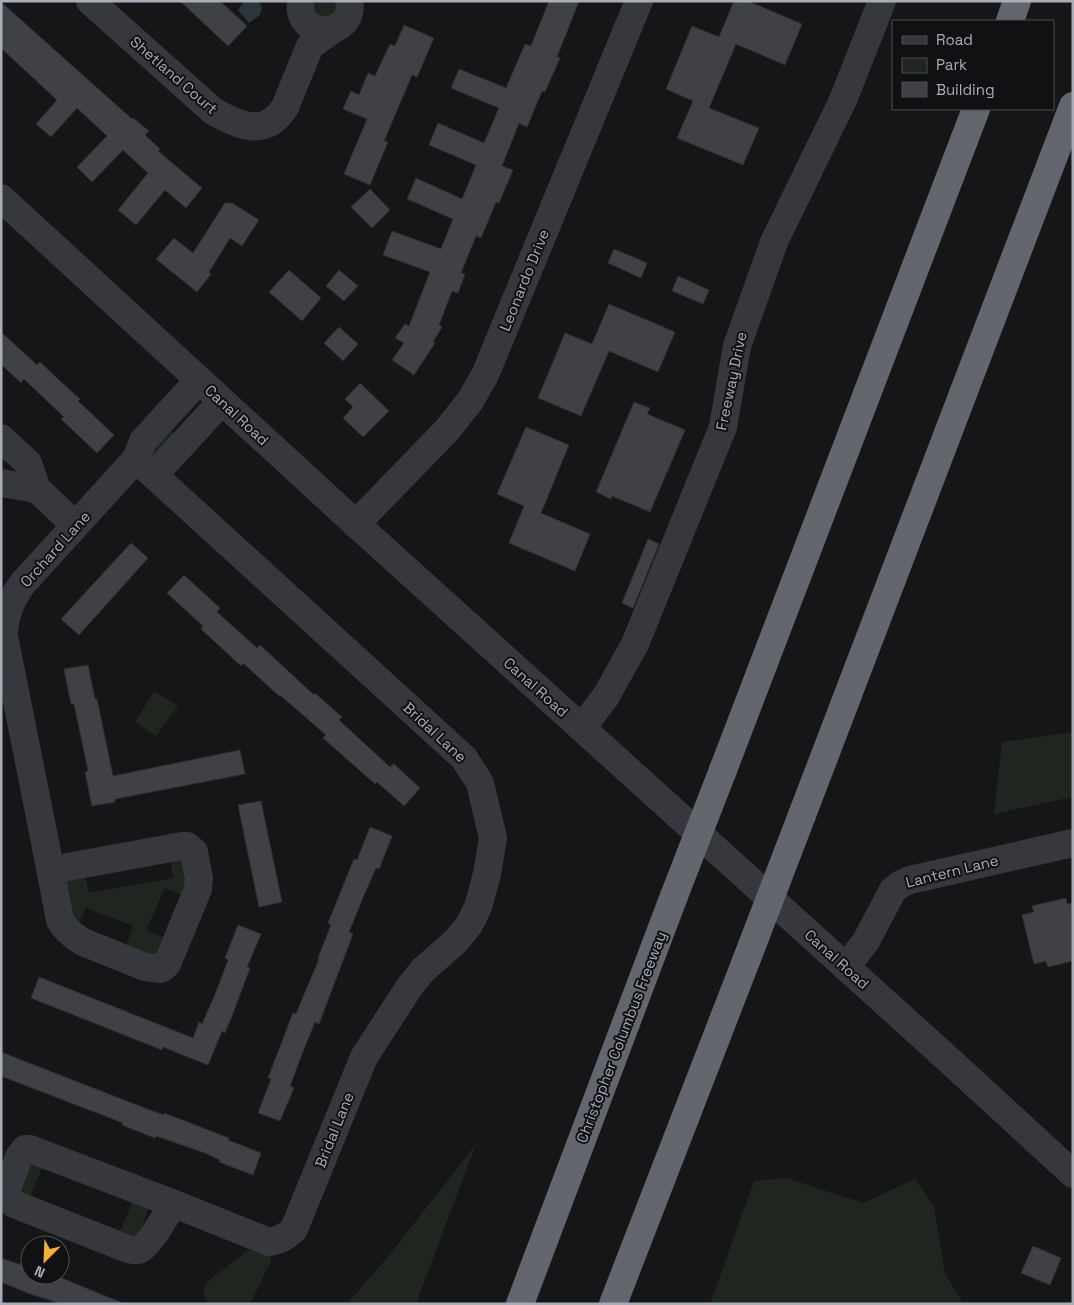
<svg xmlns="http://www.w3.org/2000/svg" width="1074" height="1305" viewBox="0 0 1074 1305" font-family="'Space Grotesk',sans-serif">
<rect width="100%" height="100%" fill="#161618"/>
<g fill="#1e261f">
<path d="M316,1H336L334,14C323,19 313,15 316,1Z"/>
<polygon points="171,430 176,434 157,458 148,454"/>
<polygon points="154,691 178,706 156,736 135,722"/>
<polygon points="1073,732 1072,797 994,814 1002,742"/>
<polygon points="185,856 189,880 183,896 165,888 146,930 164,938 158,952 151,957 132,950 127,943 133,926 86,908 79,924 71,921 63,878 85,874 89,893 173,878 170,859"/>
<polygon points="476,1144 416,1304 347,1304 391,1253"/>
<polygon points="29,1163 43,1165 30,1197 21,1193 19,1189"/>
<polygon points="787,1178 863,1203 915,1179 934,1206 945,1273 963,1304 710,1304 754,1181"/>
<polygon points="133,1200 148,1208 139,1235 133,1237 120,1232"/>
<polygon points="256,1248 268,1251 271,1257 270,1263 252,1300 248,1304 209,1304 203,1292 209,1280 247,1251"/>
</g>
<polygon fill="#2c353c" points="244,1 259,1 262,8 260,15 249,23 238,10"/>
<g fill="#404145" stroke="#303034">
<polygon points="180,1 220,1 247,26 228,46"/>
<polygon points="549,1 579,1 557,57 560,58 545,92 542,91 527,127 519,123 502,166 513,170 499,203 496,202 481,238 476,236 461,273 465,274 458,293 452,291 439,325 442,327 433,342 435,343 414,375 392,360 404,343 395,338 405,324 409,326 430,272 383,255 392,231 441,249 453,219 407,199 416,178 462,199 476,165 429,145 438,123 484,143 499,108 451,88 459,69 506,88 525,44 531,46"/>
<polygon points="734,1 748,1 802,24 785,65 736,44 709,108 759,128 743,165 677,138 693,101 666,89 692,26 719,37"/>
<polygon points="1,2 132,119 133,118 149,131 145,135 160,149 158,151 202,188 186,208 165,190 136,225 118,210 148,173 123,150 92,182 77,167 107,136 77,108 51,137 36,124 57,100 1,48"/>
<polygon points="404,25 434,38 417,77 412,75 384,141 388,142 370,185 344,174 367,119 343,109 351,91 359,95 368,73 375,76 390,44 395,46"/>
<polygon points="370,189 390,210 372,228 351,207"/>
<polygon points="225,203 232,203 259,220 242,246 230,238 209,272 211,274 197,292 156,259 174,238 193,253"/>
<polygon points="614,249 647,263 641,278 608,263"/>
<polygon points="289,270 321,298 302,321 269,292"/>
<polygon points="339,270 358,286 344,301 326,286"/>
<polygon points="678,276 709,290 703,304 672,291"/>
<polygon points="609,304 675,332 658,372 609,351 581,416 538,398 565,333 592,344"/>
<polygon points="339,327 358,344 343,361 324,343"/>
<polygon points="1,332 37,365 40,362 60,381 80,399 78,401 114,435 97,453 61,419 64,417 24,379 21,383 1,364"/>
<polygon points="360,383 389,411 363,437 343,418 353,407 345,399"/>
<polygon points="634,402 650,408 647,414 685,430 650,512 612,496 611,499 596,492"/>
<polygon points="526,427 569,445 541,513 590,534 575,571 509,543 524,506 497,494"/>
<polygon points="648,539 659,544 633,608 622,603"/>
<polygon points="131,543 148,558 79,635 61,619"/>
<polygon points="184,575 220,608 217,612 257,648 260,645 314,695 315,693 342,717 339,720 390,767 394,764 420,788 404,806 377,782 375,784 323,738 326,735 280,695 279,696 243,663 241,666 201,629 203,626 167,593"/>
<polygon points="88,665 95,699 97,699 113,776 240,750 245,774 115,799 115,802 92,806 85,772 88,771 81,737 74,704 71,704 64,669"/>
<polygon points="261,801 282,902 259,907 238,805"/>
<polygon points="370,827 392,836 379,869 376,868 362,900 349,932 353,934 319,1024 315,1022 302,1054 290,1086 294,1088 280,1121 258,1113 271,1079 268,1078 293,1013 296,1014 319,959 318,958 331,925 328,923 354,859 357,860"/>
<polygon points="1066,898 1067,904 1073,903 1073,961 1048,967 1046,961 1034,964 1022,915 1034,912 1032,906"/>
<polygon points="238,925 261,934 247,967 250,968 232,1016 225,1033 222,1031 208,1065 163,1047 162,1050 31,998 39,977 193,1038 199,1022 202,1024 216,992 228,960 225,958"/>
<polygon points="1,1052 147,1109 164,1115 164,1113 229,1138 228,1140 261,1153 253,1175 219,1162 220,1160 205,1153 156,1136 155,1138 122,1125 123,1123 1,1076"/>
<polygon points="1033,1246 1061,1258 1050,1285 1021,1273"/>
<polygon points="1,1258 30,1268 30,1275 54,1275 125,1304 62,1304 30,1294 1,1282"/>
</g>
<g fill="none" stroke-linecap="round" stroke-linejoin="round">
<g stroke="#37383d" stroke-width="28">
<path d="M90,1L213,111C239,126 266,138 285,107L310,46L332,30"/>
<path d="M301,1C295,40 356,39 349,1"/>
<polyline points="1,198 356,524 950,1061 1073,1174"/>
<polyline points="1,438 28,463 37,489 75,525"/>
<path d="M136,459L464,758L480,783L493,838L487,874L478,907L469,925L456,941L423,970L410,986L364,1057L294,1229C286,1237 280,1240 269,1242L172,1203C168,1214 152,1240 143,1247C138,1252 133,1250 128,1249L14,1204L6,1197V1192L19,1157L25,1149H30L172,1203"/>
<polyline points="154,475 222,401"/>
<polyline points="1,483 37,489"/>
<polyline points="356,524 447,430 470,401 485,375 639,1"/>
<polyline points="582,728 606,696 635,644 723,427 737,346 774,242 843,100 882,1"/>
<path d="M51,870L182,846H187L194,852L199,878L198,889L167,964L161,969L145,967L83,942C73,936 65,930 60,920L44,837L4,636C4,615 11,599 23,583L136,459L143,441L199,380"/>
<polyline points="846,967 866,941 893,890 901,884 910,880 1073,843"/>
</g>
<g stroke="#63666e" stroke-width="28">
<polyline points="1010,21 1017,1"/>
<polyline points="723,770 976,109"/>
<polyline points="802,815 1073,106"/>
<polyline points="520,1304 674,896"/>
<polyline points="613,1304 746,961"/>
</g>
<g stroke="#63666e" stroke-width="28">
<polyline points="674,896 723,770"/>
<polyline points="746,961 802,815"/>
</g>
</g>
<g text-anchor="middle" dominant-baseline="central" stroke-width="4" stroke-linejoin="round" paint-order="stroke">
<g font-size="15" fill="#a8adb8" stroke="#111113">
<text transform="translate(174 75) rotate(41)">Shetland Court</text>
<text transform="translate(524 280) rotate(-68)">Leonardo Drive</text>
<text transform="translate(731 381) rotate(-78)">Freeway Drive</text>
<text transform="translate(237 415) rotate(43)">Canal Road</text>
<text transform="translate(55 549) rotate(-48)">Orchard Lane</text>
<text transform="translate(536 687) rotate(42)">Canal Road</text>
<text transform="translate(435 732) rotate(43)">Bridal Lane</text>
<text transform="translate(952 871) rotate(-14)">Lantern Lane</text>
<text transform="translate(837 959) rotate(42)">Canal Road</text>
<text transform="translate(621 1037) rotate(-69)">Christopher Columbus Freeway</text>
<text transform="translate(334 1130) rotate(-68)">Bridal Lane</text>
</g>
</g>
<rect width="1074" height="1305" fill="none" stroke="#a8adb8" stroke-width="5"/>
<rect x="892" y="20" width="162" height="90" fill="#111113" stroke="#4d4f55"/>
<rect x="902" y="36" width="25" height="8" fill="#37383d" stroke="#4d4f55"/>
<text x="936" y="45" font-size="15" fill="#a8adb8">Road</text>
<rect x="902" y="58" width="25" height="15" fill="#1e261f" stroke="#4d4f55"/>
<text x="936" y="70" font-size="15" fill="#a8adb8">Park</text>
<rect x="902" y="82" width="25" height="15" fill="#404145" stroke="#4d4f55"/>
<text x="936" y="95" font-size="15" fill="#a8adb8">Building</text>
<g transform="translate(45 1260) rotate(204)"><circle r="24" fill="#111113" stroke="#4d4f55"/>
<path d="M0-4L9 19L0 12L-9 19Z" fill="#f2b134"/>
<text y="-8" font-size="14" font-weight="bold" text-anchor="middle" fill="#a8adb8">N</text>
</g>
</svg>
